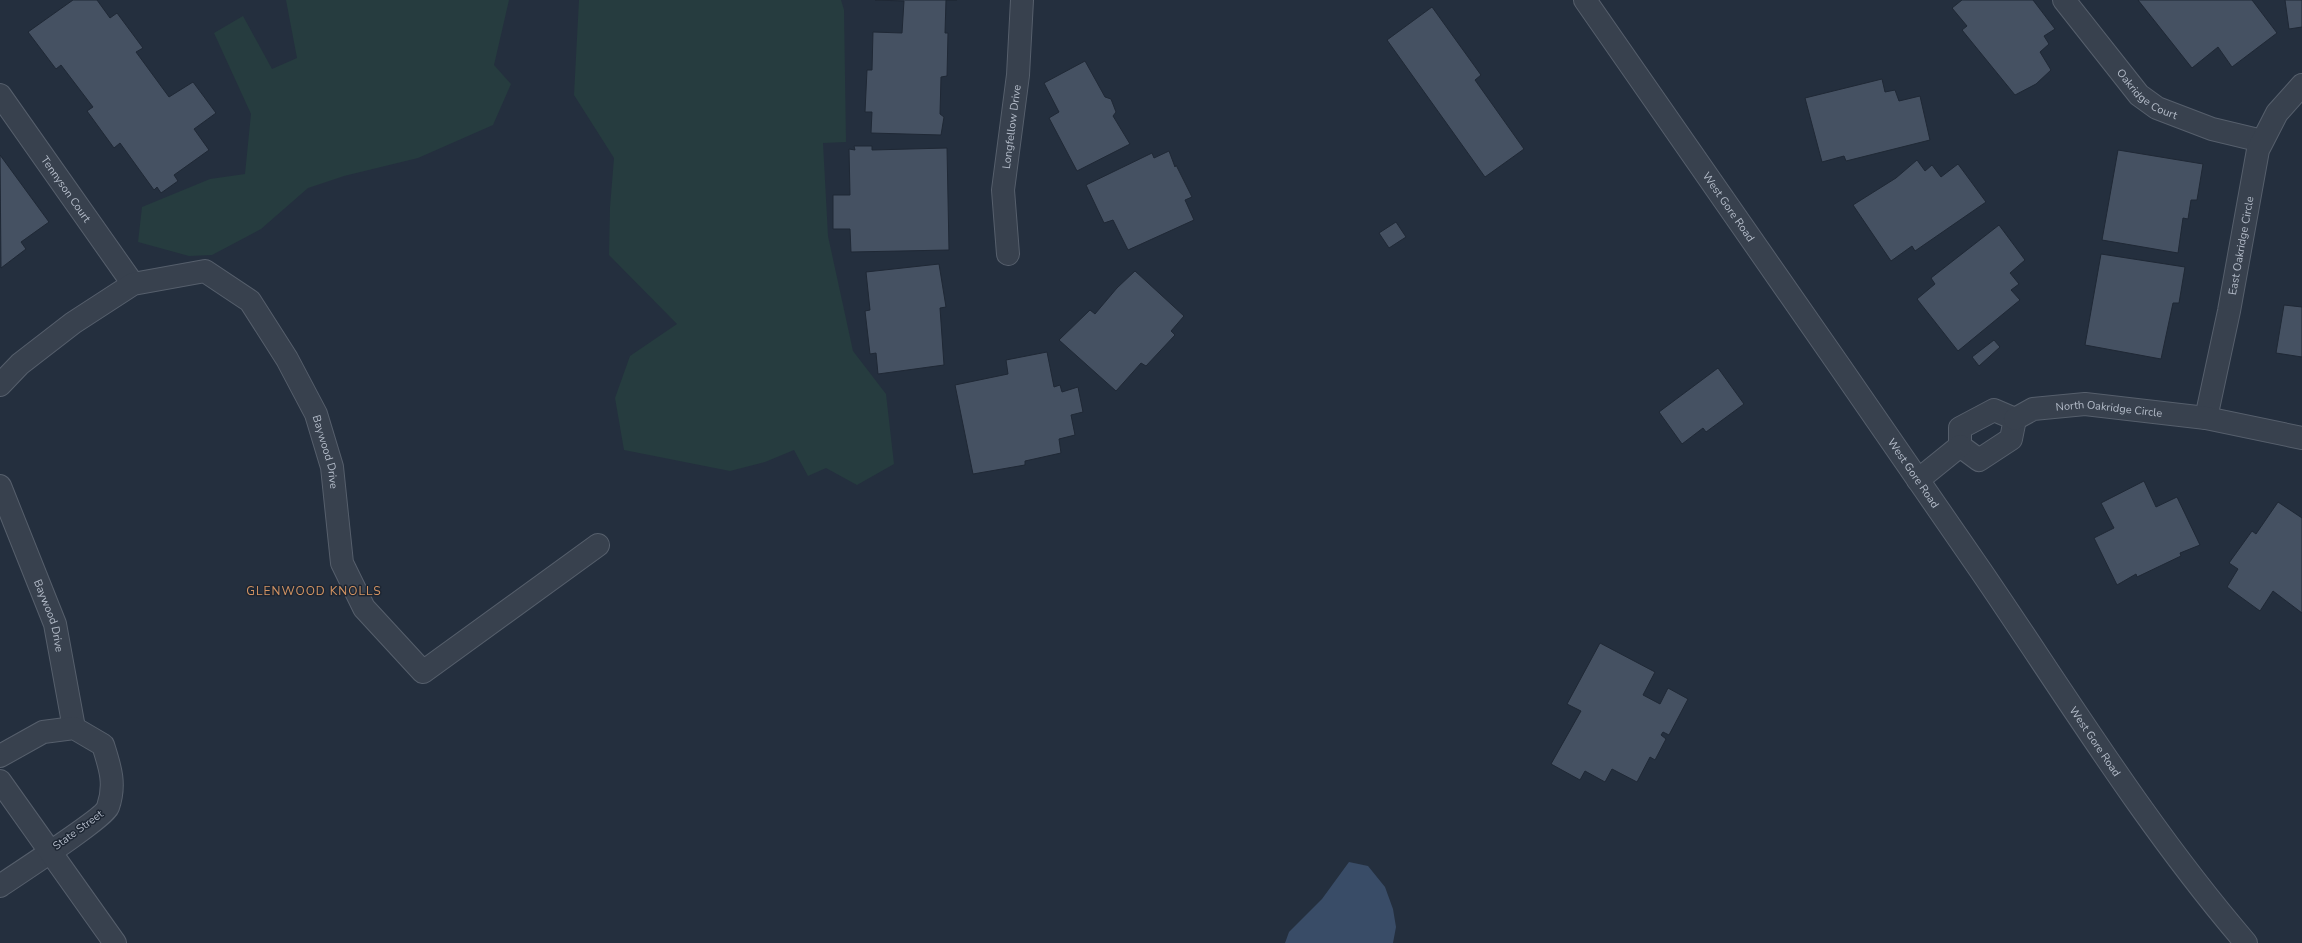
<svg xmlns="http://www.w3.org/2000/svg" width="2302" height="943" viewBox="0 0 2302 943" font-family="'Nunito Sans',sans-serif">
<rect width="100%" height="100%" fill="#242f3e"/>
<g fill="#263c3f">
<polygon points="286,0 509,0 494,65 511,84 493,125 418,158 344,176 308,188 261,229 212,255 189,256 138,242 142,207 210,179 245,174 251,114 214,33 243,16 272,69 297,58"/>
<polygon points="579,0 841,0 844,10 846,142 823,143 828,236 853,351 886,394 894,464 857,485 826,468 808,476 794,450 765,462 730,471 624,450 615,398 630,356 677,324 609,255 610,207 614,158 574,95"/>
</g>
<polygon fill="#394c67" points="1349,862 1368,866 1385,887 1393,909 1396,927 1393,943 1285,943 1289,932 1322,899"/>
<g fill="#455162" stroke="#1f2835">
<polygon points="73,0 97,0 110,18 117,13 143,48 136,52 169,97 193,82 216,113 194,129 209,150 174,175 178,181 161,193 157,187 154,190 120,143 114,148 87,111 93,107 61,65 56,69 28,32"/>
<polygon points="875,0 957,0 946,0 945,33 948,33 947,76 941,77 940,114 944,117 941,135 871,133 872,112 865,112 867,70 872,70 873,32 902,33 904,1"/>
<polygon points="1962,0 2033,0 2055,29 2044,36 2049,44 2040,52 2051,70 2036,84 2015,95 1962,30 1967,26 1952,8"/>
<polygon points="2138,0 2252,0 2277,33 2232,67 2218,47 2192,68"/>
<polygon points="2285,0 2302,0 2302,27 2289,29"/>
<polygon points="1432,7 1481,75 1475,80 1524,149 1485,177 1387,40"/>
<polygon points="1085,61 1105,97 1111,99 1116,112 1113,116 1130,144 1077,171 1049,118 1059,112 1044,83"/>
<polygon points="1882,79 1885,92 1895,90 1899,101 1920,96 1930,140 1846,161 1844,156 1822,162 1805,98"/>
<polygon points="854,146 872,146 872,150 947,148 949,250 851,252 850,229 833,229 833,195 850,195 849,149 855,150"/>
<polygon points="2118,150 2203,164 2197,200 2191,200 2188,219 2183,218 2178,253 2102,240"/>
<polygon points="1169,151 1175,167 1176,165 1192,197 1185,200 1194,220 1128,250 1113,220 1104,223 1086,185 1152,153 1154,158"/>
<polygon points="0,155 49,222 21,242 26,249 1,268"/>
<polygon points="1917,160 1925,171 1932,165 1941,177 1958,164 1986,202 1915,251 1912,246 1891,261 1853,205 1896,178"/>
<polygon points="1396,222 1406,237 1389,248 1379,233"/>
<polygon points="1999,225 2025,260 2010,273 2019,284 2011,290 2020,300 1958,351 1917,299 1935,284 1931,278"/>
<polygon points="2101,254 2185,267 2179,303 2173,303 2161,359 2085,345"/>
<polygon points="939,264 946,307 940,308 944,365 878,374 876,353 870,354 865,311 870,310 866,272"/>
<polygon points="1135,271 1184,316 1171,331 1175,335 1146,366 1141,363 1116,391 1059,340 1090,310 1095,314 1117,288"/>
<polygon points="2284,305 2302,307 2302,357 2276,353"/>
<polygon points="1994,340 2000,347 1979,366 1972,357"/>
<polygon points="1047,352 1054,387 1060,385 1062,392 1078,387 1083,412 1071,415 1075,435 1059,439 1061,453 1025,461 1025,465 973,474 955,385 1008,374 1006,360"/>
<polygon points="1718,368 1744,404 1706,432 1703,428 1682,444 1659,412"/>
<polygon points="2144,481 2156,507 2177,497 2200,545 2180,553 2181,556 2137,577 2136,574 2117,585 2094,538 2114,528 2101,503"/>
<polygon points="2278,502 2302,518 2302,613 2273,591 2260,611 2227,587 2238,569 2229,563 2252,531 2256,534"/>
<polygon points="1600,643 1655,672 1643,695 1660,704 1668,688 1688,699 1669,735 1663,732 1661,735 1666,739 1655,760 1650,757 1637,782 1612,769 1605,782 1585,771 1580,780 1551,764 1581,711 1567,704"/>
</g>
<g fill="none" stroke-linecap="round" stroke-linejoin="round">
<g stroke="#565f6c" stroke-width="24">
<g id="minor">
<path id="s1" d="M1585,0C1717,190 1850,380 1981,571C2067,697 2147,828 2246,943"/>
<path id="s2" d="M2064,0L2139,95L2157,108L2212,129L2262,141"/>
<path id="s3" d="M0,95L133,284"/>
<path id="s4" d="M1008,254L1003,190L1018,75L1022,0"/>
<path id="s5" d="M0,385L20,364L73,323L133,284L205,271L250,301L287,359L316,414L332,467L342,563L364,608L423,672L598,545"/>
<polygon points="1994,410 2015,419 2011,439 1979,460 1960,446 1960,428"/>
<path id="s6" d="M2206,418L2229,311L2258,150L2277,113L2302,85"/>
<path id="s7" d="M2015,419L2033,409L2085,404L2206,418L2302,438"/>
<polyline points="1918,480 1960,446"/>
<path id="s8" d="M0,486L55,624L74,728"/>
<path d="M0,756L43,732L74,728L103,745C110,767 116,784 108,807C104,818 16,875 0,886"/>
<polyline points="0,781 115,943"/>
</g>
</g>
<use href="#minor" stroke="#38414e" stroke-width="22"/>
</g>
<g text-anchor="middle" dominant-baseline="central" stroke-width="3" stroke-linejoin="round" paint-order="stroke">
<g font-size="11" fill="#b4bcc9" stroke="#1d2633">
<text stroke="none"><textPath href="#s2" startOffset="127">Oakridge Court</textPath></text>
<text stroke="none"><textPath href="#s4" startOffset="128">Longfellow Drive</textPath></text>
<text stroke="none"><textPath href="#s3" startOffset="115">Tennyson Court</textPath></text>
<text stroke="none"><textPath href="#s1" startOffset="252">West Gore Road</textPath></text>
<text stroke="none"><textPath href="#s6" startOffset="176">East Oakridge Circle</textPath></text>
<text stroke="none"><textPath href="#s7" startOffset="97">North Oakridge Circle</textPath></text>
<text stroke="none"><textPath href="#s5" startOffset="465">Baywood Drive</textPath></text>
<text stroke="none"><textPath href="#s1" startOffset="576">West Gore Road</textPath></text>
<text stroke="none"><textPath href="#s8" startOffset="139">Baywood Drive</textPath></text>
<text stroke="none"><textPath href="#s1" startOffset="900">West Gore Road</textPath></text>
<text transform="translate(78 830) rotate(-36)">State Street</text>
</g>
<g font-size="12" letter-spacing="1" fill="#d59563" stroke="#1d2633">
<text x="314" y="591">GLENWOOD KNOLLS</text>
</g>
</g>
</svg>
